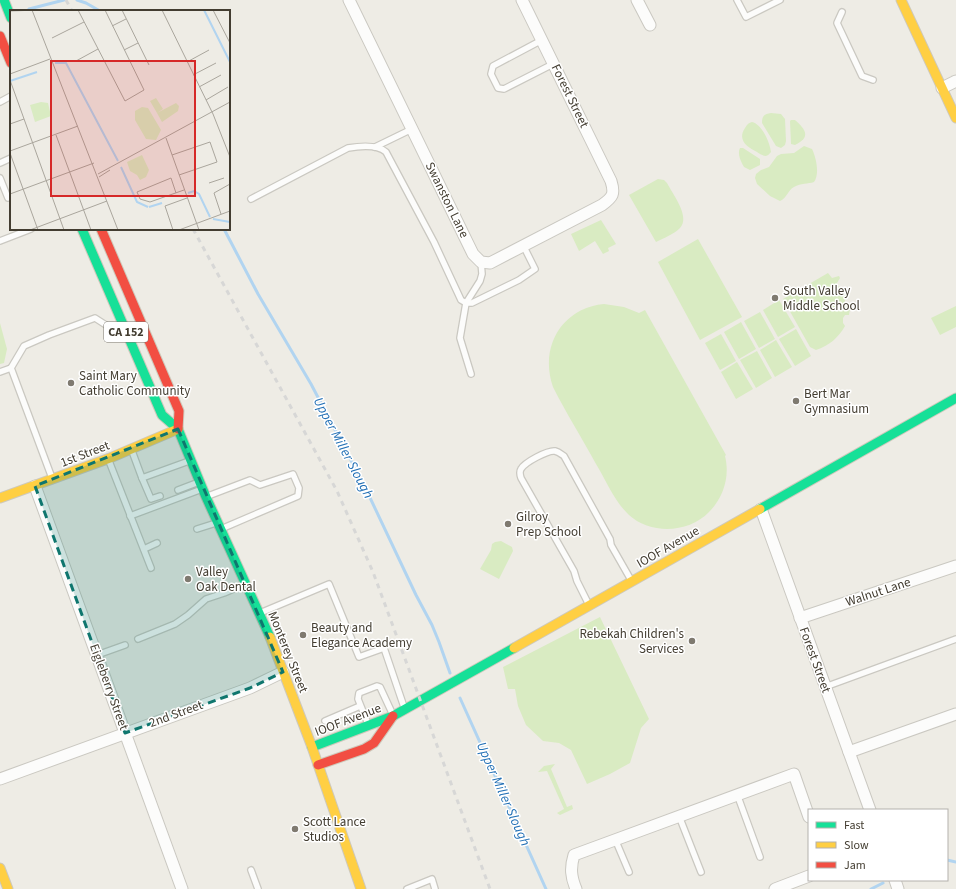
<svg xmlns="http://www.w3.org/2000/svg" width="956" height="889" viewBox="0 0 956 889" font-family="'Source Sans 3',sans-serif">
<rect width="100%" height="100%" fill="#eeece5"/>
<g fill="#d9ebc2">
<path d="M771,113L781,114L785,119L786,141L785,145L781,148L776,146L762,123C762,116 764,114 771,113Z"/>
<path d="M791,120H795C806,130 811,137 795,145L791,144L790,121Z"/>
<path d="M752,122C762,124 770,143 771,152C769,154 769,155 766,156C763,156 760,154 757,152C747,147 737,140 745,128C747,125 748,123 752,122Z"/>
<path d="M804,146L812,149C816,157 820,174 814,182C808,184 801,183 794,187C788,190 787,198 780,201L770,196L757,184L755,178L756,174L761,170L769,167L777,156L781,154L794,153Z"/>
<path d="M740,148H743L760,159V165L750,170L744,167C741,162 737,154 740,148Z"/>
<path d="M658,179L664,180L667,183C672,193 691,217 680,228C674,234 664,238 656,242L629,195Z"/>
<polygon points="601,220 616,244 608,248 609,251 603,254 595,241 579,251 571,234"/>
<polygon points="698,239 742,317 700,340 658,262"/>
<path d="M828,273L832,278L839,276L840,278L837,283L838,286L842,289L846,288L849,296L845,300C844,304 846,306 850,308L849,315H845L843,318V323L845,326C839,337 829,346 816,350L810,347L783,299Z"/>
<polygon points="779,300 795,327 778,337 763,310"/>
<path d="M604,304L624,307L639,313L645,310L726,455L725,456C730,476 724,497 709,512C689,533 651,535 629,515C614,501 606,480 596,464C582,438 566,413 553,387C539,347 562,308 604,304Z"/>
<polygon points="956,306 956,327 940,335 931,318"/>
<polygon points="760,312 775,339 759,348 744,321"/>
<polygon points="741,322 756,349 739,359 724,332"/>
<polygon points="0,323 7,349 4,363 0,364"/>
<polygon points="796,329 811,356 795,366 779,339"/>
<polygon points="721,334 736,361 720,370 705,343"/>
<polygon points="776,340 792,367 775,377 760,350"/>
<polygon points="757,351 772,378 756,388 740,360"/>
<polygon points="737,362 753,389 736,399 721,372"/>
<polygon points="501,541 512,547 513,551 499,579 480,569 491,550 492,544 495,542"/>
<polygon points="600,617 649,719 641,728 630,763 610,774 587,784 571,750 559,743 543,741 526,725 518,706 515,689 508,689 503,667"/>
<polygon points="555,764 551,769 567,807 572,805 573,809 560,815 557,813 564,809 547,771 538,772 544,766"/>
</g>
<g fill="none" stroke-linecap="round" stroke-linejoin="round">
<g stroke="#b1d4f0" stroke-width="3">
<polyline points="77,0 86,3 100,11"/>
<polyline points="28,11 29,9 64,0"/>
<polyline points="224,229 258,294 311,384 364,485 416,595 432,625 439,642 450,673"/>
<polyline points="460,698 546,889"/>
<polyline points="947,860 956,862"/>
<polyline points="871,889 883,883"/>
</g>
<g stroke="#cac8c1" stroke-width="8">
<g id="lane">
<polyline points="737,0 746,17 780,0"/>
<polyline points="842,12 837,23 862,76 873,80"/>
<polyline points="542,40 493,66 491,74 498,88 504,89 553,64"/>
<polyline points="0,102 11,96"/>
<polyline points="375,147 412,129"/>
<polyline points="0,163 11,158"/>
<polyline points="0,178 8,198 11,197"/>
<path d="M251,199L348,148C360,146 377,144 386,152L434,242L461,300L466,303H472L519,280L535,269L523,245"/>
<polyline points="0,241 31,229"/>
<polyline points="0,372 11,368"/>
<polyline points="471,374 460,338 466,303 480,281 482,274 481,262"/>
<polyline points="132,451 142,478 189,461"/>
<polyline points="109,461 151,568"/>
<polyline points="52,478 11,368 24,346 49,335 95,318 123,336"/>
<polyline points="142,478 151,499 160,496"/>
<polyline points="178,490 199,482"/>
<polyline points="208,496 250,480 260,485 293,474 299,488 298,496 221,529"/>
<polyline points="130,516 202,489"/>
<polyline points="197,529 216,523"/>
<polyline points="144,549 157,543"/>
<path d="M589,605L577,581L574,571L521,478C520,475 519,472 521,469C525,462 548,450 555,451C559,452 561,454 564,456L610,539L611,545L631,580"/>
<polyline points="260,613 329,584 359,657 384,648 404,707"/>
<polyline points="138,639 175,624 188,615 206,599 224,593 245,584"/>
<polyline points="97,655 125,645"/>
<polyline points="825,687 956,639"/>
<polyline points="325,721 360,706"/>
<polyline points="368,724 358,699 359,693 377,686 380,687 393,715"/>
<polyline points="737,794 760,857"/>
<polyline points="679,816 701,872"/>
<polyline points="615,839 629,872"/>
<polyline points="251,870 258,889"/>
<polyline points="407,889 432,879 435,889"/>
</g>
</g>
<g stroke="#cac8c1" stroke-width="13">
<g id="street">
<path d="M349,0L473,254L481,262L490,263L602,205C613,197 615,194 611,181L522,0"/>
<polyline points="637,0 650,25"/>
<polyline points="942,88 956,81"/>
<polyline points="35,486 182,889"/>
<polyline points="761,509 870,810"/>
<polyline points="800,618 956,566"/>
<polyline points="849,752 956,714"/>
<polyline points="0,779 250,688 283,672"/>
<polyline points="895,880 898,889"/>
<path d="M576,889C571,877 570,868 574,855L794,774L809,817"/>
<polyline points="775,889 809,876"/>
</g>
</g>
<g stroke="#cec9bb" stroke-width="11">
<g id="fast">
<polyline points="4,0 11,18"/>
<polyline points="82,229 162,415 178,429"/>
<polyline points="178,429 206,497 270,637"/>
<polyline points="760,509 956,398"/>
<polyline points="312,747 393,716 514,648"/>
</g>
</g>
<g stroke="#cec9bb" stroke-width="11">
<g id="slow">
<polyline points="901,0 956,118"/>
<polyline points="0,498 110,458 178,429"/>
<polyline points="270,637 312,747 361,889"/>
<polyline points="514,648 760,509"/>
<polyline points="0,868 8,889"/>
</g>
</g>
<g stroke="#cec9bb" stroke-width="11">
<g id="jam">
<polyline points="0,36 11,63"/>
<polyline points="101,229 179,411 178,429"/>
<polyline points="318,765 364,749 374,743 393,716"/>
</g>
</g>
<use href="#lane" stroke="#fcfcfb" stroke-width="5.5"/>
<use href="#street" stroke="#fcfcfb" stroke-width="11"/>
<use href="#fast" stroke="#16e098" stroke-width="9"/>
<use href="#slow" stroke="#ffcf43" stroke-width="9"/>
<use href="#jam" stroke="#f24e42" stroke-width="9"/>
<g stroke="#d7d7d6" stroke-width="3" stroke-dasharray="5 5" stroke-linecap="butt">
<polyline points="66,0 72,11"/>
<polyline points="193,229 337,491 373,572 490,889"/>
</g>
</g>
<path fill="#0f766e" fill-opacity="0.2" stroke="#0f766e" stroke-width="3" stroke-dasharray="8 5" stroke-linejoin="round" d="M178,429L283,672L250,688L125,733L35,486Z"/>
<g fill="#7f7a70" stroke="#fff" stroke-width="1.5">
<circle cx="775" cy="298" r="4"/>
<circle cx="71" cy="383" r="4"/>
<circle cx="796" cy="401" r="4"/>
<circle cx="508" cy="524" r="4"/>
<circle cx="188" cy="579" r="4"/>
<circle cx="303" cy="635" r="4"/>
<circle cx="692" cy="641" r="4"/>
<circle cx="295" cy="829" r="4"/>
</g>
<g text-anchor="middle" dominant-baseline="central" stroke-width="3" stroke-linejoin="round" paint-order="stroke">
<rect fill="#fff" stroke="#7b776f" stroke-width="1" x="104" y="322" width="44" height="20" rx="3"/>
<g font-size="12" font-weight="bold" fill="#433d31">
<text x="126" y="332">CA 152</text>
</g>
<g font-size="13" fill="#433d31" stroke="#fff">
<text transform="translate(570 96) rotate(64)">Forest Street</text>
<text transform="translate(447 200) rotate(64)">Swanston Lane</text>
<text transform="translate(85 454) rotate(-21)">1st Street</text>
<text transform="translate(668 547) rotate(-30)">IOOF Avenue</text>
<text transform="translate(878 592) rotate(-18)">Walnut Lane</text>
<text transform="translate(288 652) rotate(68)">Monterey Street</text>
<text transform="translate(815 660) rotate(70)">Forest Street</text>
<text transform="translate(109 687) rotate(70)">Eigleberry Street</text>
<text transform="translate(176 714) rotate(-20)">2nd Street</text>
<text transform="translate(348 720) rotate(-21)">IOOF Avenue</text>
</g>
<g font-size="13" fill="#433d31" stroke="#fff" text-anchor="start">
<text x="783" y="291">South Valley<tspan x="783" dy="15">Middle School</tspan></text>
<text x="79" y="376">Saint Mary<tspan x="79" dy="15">Catholic Community</tspan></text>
<text x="804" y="394">Bert Mar<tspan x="804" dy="15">Gymnasium</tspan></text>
<text x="516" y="517">Gilroy<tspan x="516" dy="15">Prep School</tspan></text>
<text x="196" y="572">Valley<tspan x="196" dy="15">Oak Dental</tspan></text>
<text x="311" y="628">Beauty and<tspan x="311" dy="15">Elegance Academy</tspan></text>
<text x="684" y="634" text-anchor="end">Rebekah Children's<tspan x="684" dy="15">Services</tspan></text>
<text x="303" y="822">Scott Lance<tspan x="303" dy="15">Studios</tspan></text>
</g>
<g font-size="14" font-style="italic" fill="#2471b6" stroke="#fff">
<text transform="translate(343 448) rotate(62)">Upper Miller Slough</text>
<text transform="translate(503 794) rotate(66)">Upper Miller Slough</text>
</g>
</g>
<g transform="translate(10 10)">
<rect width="220" height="220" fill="#eeece5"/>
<path d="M146,88L153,99L147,103L140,91ZM31,92L38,93L41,106L25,112L20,95ZM166,93L169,96L168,101L152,112L147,103ZM132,97L138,98L151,120L146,130L136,129L125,110V101ZM132,145L139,160L136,167L130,170L127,165L120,161L117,152Z" fill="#d9ebc2"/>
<path fill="none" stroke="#b1d4f0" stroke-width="2" d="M194,0L220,52M45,53H56L108,151M0,71L27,62M111,157L127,192L138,197M178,183L184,181L189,184L200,207M139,197L152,193M203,209L220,212"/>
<path fill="none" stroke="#aaa69d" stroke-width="1" d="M22,0L108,220M68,0L115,91L134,80L95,0M112,0L139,55M152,0L203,104L220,147M203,0L220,33M0,1L28,0M102,16L116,9M42,28L74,12M114,40L128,33M66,51L88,39M177,52L199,40M0,64L40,49M183,65L206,53M0,70L54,220M189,77L211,65M196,90L218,77M0,114L14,109M46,125L81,220M156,128L189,220M0,141L68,116M0,143L28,220M162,145L200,132L207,152L169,165M88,164L220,92M89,167L100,160M199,173L214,168M166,183L161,168L127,182L130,189L140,192L174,180M0,184L84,153M211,204L204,183L220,174M20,220L97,191M163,220L155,196L177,188M169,220L220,201"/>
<path fill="#d62828" fill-opacity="0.15" stroke="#d62828" stroke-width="2" d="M41,51H185V186H41Z"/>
<rect width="220" height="220" fill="none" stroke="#433d31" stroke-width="2"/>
</g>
<rect x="808" y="809" width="140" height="72" fill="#ffffff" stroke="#b4b1ad"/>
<rect x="816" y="822" width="20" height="6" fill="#16e098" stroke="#b4b1ad"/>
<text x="844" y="829" font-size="12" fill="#433d31">Fast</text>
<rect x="816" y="842" width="20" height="6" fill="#ffcf43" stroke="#b4b1ad"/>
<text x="844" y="849" font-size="12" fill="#433d31">Slow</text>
<rect x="816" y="862" width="20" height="6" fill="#f24e42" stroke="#b4b1ad"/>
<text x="844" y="869" font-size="12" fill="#433d31">Jam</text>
</svg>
